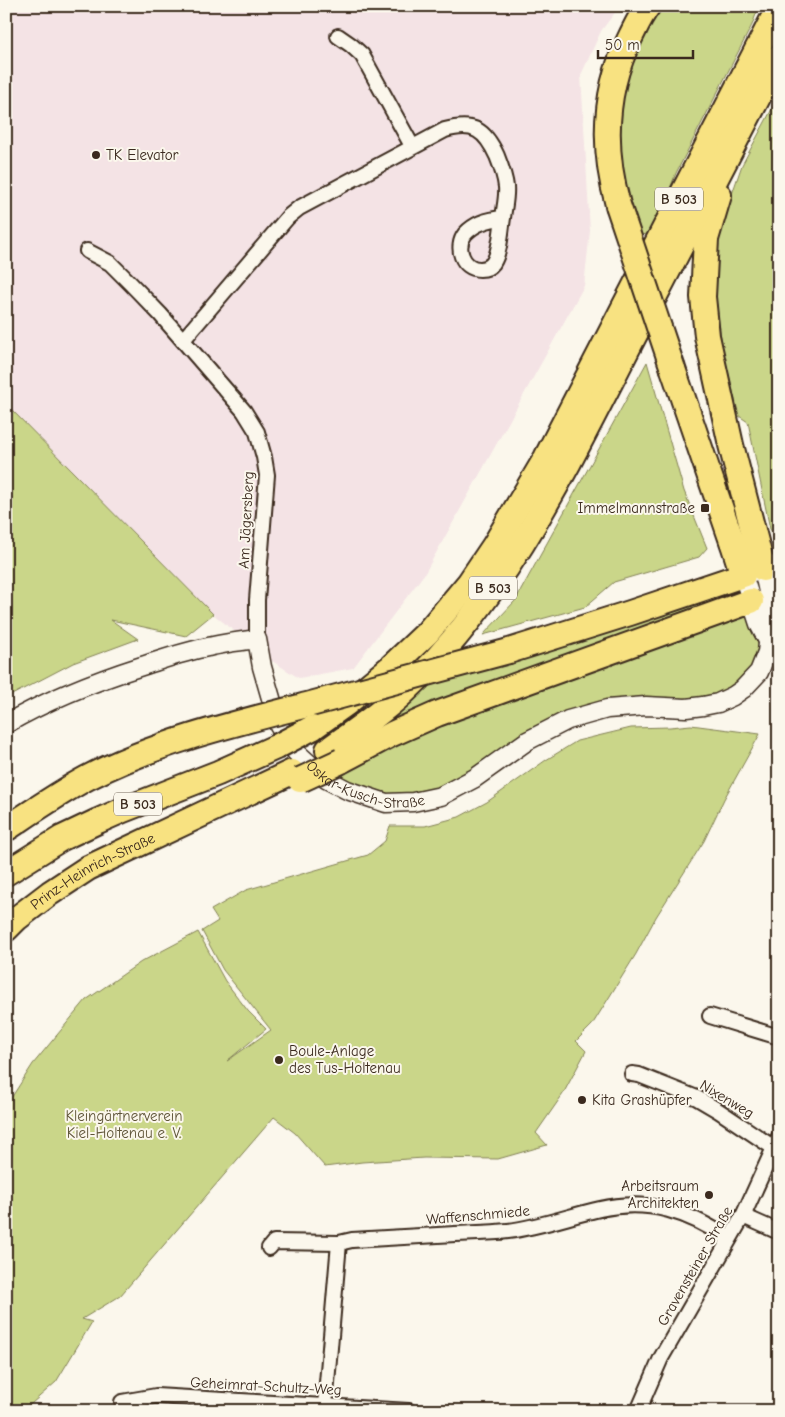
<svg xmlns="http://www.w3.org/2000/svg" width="785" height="1417" viewBox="0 0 785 1417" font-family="'Comic Neue',sans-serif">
<rect width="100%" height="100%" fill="#fbf7ec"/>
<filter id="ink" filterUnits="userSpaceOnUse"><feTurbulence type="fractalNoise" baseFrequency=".02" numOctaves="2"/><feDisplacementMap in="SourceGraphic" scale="10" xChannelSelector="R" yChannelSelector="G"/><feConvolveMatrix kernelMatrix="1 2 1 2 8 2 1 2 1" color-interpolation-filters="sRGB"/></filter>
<g filter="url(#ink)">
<polygon fill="#f4e3e5" points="6,6 620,6 601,31 581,75 590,231 584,286 425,573 353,668 299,678 272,661 213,614 6,404"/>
<g fill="#cad689" stroke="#828054">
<polygon points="658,6 759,6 752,25 676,173 655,227 649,234 639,235 633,228 612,126 640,30"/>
<polygon points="779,96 779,540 778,540 770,529 748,422 739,416 722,346 713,276 721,226 742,165"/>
<polygon points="647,362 684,491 707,548 699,557 614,582 585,607 483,635 515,601"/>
<polygon points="6,404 213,614 186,636 111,620 138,639 73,663 6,698"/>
<polygon points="735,587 738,591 738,594 365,737 418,685"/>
<polygon points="751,601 767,652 733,696 607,709 413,802 326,779 341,761"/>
<polygon points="691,725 760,734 724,799 704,841 656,917 636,954 592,1025 576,1041 586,1051 563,1094 536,1133 547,1145 498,1159 424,1158 362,1162 325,1167 295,1133 274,1117 120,1296 82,1319 92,1322 56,1382 23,1411 6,1411 6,1106 33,1064 86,1000 141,962 198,932 225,981 248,1011 266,1029 227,1061 271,1030 223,970 202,931 218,921 211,910 246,890 368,855 385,841 390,826 425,826 459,817 487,802 546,760 577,741 631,728 670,727"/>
</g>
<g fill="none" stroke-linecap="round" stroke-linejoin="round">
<g stroke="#3b2a1e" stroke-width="18">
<g id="minor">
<polyline points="338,36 351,45 362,55 412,146"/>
<polyline points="87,251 110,263 131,284 160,314 244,411 257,432 264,457 267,475 257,600 257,639"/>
<path d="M183,340L288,217L299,208L445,130C474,122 485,130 497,156C501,166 505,176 506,187C507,197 504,208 503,218C489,219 475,223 465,234C455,247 462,269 480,269C485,269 490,267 493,263C500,253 501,230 503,218"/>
<polyline points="710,1016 779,1037"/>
<polyline points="632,1074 639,1075 697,1098 719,1111 774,1148"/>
<polyline points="743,1216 779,1232"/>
<path d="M269,1248L274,1242L339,1243L352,1240C386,1238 421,1236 455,1234C472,1233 490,1233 508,1231C540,1227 569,1216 600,1209C649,1198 689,1212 729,1239"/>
<polyline points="122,1402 156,1396 409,1411"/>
<polyline points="325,1406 339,1243"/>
<polyline points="638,1411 661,1358 743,1216 779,1137"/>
</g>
</g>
<g stroke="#3b2a1e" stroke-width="21">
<g id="tertiary">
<polyline points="767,639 759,624 743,575 779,564"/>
<path id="s1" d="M6,724C49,699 95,681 142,666C164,659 186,651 208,647C224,643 241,641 257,639L262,667L279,726L296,752L326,779L347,790L386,803L413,802L441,796L475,778L527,741L568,720L607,709L646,706L686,708L703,706L718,703L733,696L743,689L759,672L767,652L771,617L769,596L763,569"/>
</g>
</g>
<g stroke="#3b2a1e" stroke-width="28">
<g id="trunk">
<polyline points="719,195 706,239 703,297 707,336 731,445 763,569"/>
<path d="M618,205C602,147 603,91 631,36C636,26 641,15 648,6"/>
<polyline points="509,651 630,613 743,575 734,547 673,369"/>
<polyline points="312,728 347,703 391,667 427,633 469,583 494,546 546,458 779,7"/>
<path d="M328,750C354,731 382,713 405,691C508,594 568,464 632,340C681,245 730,151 779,57"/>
<polyline points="341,761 392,734 437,714 751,601"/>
<polyline points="6,873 62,838 98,821 123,810 218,773 276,747"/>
<path id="s2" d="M6,929L16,919L50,893L88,868L292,772"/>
</g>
</g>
<use href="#minor" stroke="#fbf7ec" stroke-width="14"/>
<use href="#tertiary" stroke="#fbf7ec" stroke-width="18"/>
<use href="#trunk" stroke="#f8e281" stroke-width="24"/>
<g stroke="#3b2a1e" stroke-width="28" stroke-linecap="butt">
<g id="trunk-bridge">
<polyline points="618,205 673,369"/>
<polyline points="276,747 312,728"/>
<polyline points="300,780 341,761"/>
<path d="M6,829C33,811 59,793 87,778C155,743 232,724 307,705C374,687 441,669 509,651"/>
</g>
</g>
<use href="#trunk-bridge" stroke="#f8e281" stroke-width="24"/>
</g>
</g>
<g fill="#3b2a1e" stroke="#fbf7ec" stroke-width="2">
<circle cx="96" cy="155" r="5"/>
<rect x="700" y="503" width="10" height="10" rx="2.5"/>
<circle cx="279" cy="1060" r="5"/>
<circle cx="582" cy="1100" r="5"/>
<circle cx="709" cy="1195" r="5"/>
</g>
<g text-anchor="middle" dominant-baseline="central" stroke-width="4" stroke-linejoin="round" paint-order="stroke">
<g fill="#fbf7ec" stroke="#75685c" stroke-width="1">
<rect x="655" y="187.5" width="48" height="23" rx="4"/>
<rect x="469" y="576.5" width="48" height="23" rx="4"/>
<rect x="114" y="792.5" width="48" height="23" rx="4"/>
</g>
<g font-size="14" font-weight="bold" fill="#3b2a1e">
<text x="679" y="199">B 503</text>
<text x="493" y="588">B 503</text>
<text x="138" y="804">B 503</text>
</g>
<g font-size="15" fill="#3b2a1e" stroke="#fbf7ec" text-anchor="start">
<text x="106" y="155">TK Elevator</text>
<text x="695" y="508" text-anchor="end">Immelmannstraße</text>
<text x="289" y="1051">Boule-Anlage<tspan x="289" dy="17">des Tus-Holtenau</tspan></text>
<text x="592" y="1100">Kita Grashüpfer</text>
<text x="699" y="1186" text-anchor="end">Arbeitsraum<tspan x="699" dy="17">Architekten</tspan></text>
</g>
<g font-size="15" fill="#3b2a1e" stroke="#fbf7ec">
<text transform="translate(246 520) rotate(-87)">Am Jägersberg</text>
<text stroke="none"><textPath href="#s1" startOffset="468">Oskar-Kusch-Straße</textPath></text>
<text stroke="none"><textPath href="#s2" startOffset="105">Prinz-Heinrich-Straße</textPath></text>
<text transform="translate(727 1099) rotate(31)">Nixenweg</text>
<text transform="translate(478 1215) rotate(-5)">Waffenschmiede</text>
<text transform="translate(695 1266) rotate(-60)">Gravensteiner Straße</text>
<text transform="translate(266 1386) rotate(3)">Geheimrat-Schultz-Weg</text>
</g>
<g font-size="15" fill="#5f5539" stroke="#fbf7ec">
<text x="124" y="1116">Kleingärtnerverein<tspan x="124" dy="17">Kiel-Holtenau e. V.</tspan></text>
</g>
</g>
<rect width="785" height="1417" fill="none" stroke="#fbf7ec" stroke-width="25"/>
<rect x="12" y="12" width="760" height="1392" fill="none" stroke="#3b2a1e" stroke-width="2" filter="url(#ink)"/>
<path d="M598 50v8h95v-8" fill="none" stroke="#3b2a1e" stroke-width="2.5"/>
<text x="605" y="50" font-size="15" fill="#3b2a1e" stroke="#fbf7ec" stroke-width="4" paint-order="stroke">50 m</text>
</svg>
